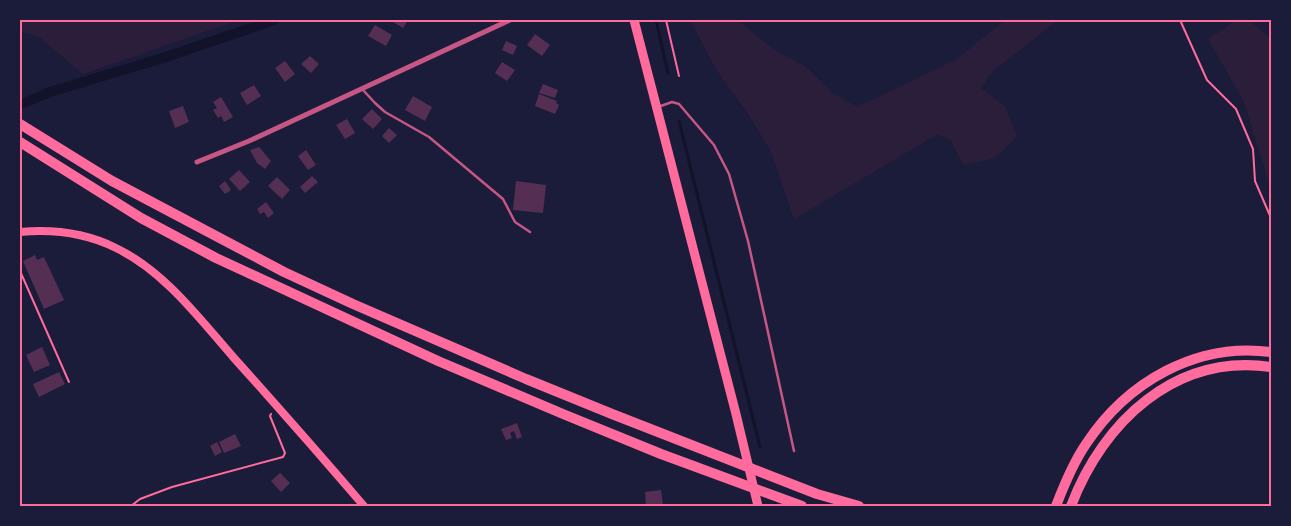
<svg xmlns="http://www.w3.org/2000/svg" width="1291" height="526" viewBox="0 0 1291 526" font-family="'Alegreya Sans',sans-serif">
<rect width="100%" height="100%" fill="#1b1b3a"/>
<g fill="#2a1e3b">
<polygon points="20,20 239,20 83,74 39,37 20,31"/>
<polygon points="690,20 737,20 775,50 806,67 833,93 857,107 957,59 1005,20 1058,20 992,72 981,88 1005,106 1017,136 995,158 964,165 950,140 938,134 794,219 771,152 749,115 717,71"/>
<polygon points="1237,20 1249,20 1271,39 1271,190 1244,102 1208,39"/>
</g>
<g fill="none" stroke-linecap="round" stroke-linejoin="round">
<g stroke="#12122b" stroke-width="3">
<polyline points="656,20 668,73"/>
<polyline points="679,121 760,447"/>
<polyline points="775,504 775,506"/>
</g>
<polyline stroke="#12122b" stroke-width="10" points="24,103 50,92 166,57 274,20"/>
</g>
<g fill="#542f53">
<polygon points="390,20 408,20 403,28"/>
<polygon points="375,25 392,35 386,46 368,36"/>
<polygon points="535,34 550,45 542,56 527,45"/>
<polygon points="506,41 517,46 513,55 502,50"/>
<polygon points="310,56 319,64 311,73 301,64"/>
<polygon points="285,61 295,74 285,82 275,68"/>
<polygon points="502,62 515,70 507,81 495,73"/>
<polygon points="543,84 558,90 555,98 539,93"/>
<polygon points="254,85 261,96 247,105 240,93"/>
<polygon points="539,94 557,101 556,103 559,105 555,114 535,106"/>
<polygon points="413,96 432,107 425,121 405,110"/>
<polygon points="221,97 233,117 224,122 221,116 218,118 213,110 217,108 213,102"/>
<polygon points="183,106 189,122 175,128 169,111"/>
<polygon points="372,109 382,119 373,129 362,119"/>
<polygon points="347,119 355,133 345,139 336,125"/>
<polygon points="389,128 397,135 389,143 382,136"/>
<polygon points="259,147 271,161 265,169 257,163 250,150"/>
<polygon points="306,150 316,165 308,170 298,156"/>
<polygon points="239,170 250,182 240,191 229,179"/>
<polygon points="312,176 318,182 305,193 300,187"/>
<polygon points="277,177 290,190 282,199 268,186"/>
<polygon points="225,181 231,190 225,194 219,186"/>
<polygon points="516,181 546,185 543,213 513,210"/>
<polygon points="266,202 274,213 268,218 264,212 260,214 257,209"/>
<polygon points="35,255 37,260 44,257 64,300 44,309 23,261"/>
<polygon points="42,347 50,365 34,372 26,355"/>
<polygon points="59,372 65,384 39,397 33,384"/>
<polygon points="517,423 522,437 517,439 514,431 510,433 512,438 506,440 501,429"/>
<polygon points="235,434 241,446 224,453 219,442"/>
<polygon points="217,442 222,452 215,456 210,446"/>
<polygon points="280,473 290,483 281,492 271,481"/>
<polygon points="661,490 663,506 646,506 645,492"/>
</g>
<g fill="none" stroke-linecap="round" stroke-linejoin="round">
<g stroke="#ff6b9d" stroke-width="2">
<polyline points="666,20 679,76"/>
<polyline points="1180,20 1207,80 1236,109 1253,149 1255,181 1271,218"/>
<polyline points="20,271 69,382"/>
<polyline points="131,506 140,499 172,487 283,457 285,453 270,416 271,414"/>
</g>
<g stroke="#c65784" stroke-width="2.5">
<polyline points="363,90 375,103 385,112 429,137 503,199 515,222 530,232"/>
<polyline points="658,107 672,102 679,104 714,145 729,174 748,241 794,451"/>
</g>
<polyline stroke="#c65784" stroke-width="5" points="197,162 249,141 510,20"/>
<path stroke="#ff6b9d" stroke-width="8" d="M20,232C53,229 86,233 116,248C164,271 199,318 234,358C278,407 321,456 364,506"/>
<polyline stroke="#ff6b9d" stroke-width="9" points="634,20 736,414 758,506"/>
<g stroke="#ff6b9d" stroke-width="10">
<polyline points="20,124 112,181 284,272 353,304 526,379 612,414 817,494 859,506"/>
<polyline points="20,142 141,218 216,258 268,282 438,361 563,414 661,454 802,506"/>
<path d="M1056,506C1064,485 1073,463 1086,444C1127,382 1196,342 1271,352"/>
<path d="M1071,506C1103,422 1175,353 1271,367"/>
</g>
</g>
<rect width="1291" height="526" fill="none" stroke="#1b1b3a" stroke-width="42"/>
<rect x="21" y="21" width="1249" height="484" fill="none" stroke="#ff6b9d" stroke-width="2"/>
</svg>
